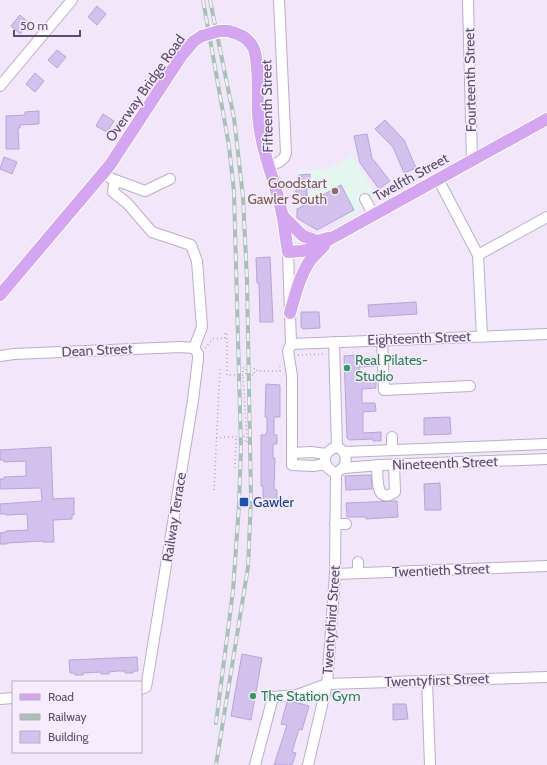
<svg xmlns="http://www.w3.org/2000/svg" width="547" height="765" viewBox="0 0 547 765" font-family="Cabin,sans-serif">
<rect width="100%" height="100%" fill="#f2e6fa"/>
<polygon fill="#e3f6ef" points="353,155 376,198 358,208 360,211 346,219 344,215 317,230 297,218 296,186 299,186 299,170 327,169"/>
<g fill="#d1c1ec" stroke="#b8a3dd">
<polygon points="97,6 106,14 97,25 88,17"/>
<polygon points="20,15 29,23 20,34 11,26"/>
<polygon points="57,50 66,57 57,68 48,60"/>
<polygon points="35,73 44,81 35,92 26,84"/>
<polygon points="39,111 39,124 20,125 20,128 18,128 19,149 6,149 6,116 25,115 25,112"/>
<polygon points="103,114 114,121 107,132 96,126"/>
<polygon points="385,120 404,140 416,168 404,173 393,147 375,129"/>
<polygon points="367,134 372,158 390,181 379,189 360,163 354,136"/>
<polygon points="4,157 17,162 12,174 0,169"/>
<polygon points="310,174 310,185 307,185 307,196 296,196 296,186 299,186 299,175"/>
<polygon points="341,185 354,210 317,230 297,218 297,209"/>
<polygon points="270,257 273,322 260,322 259,283 257,283 256,258"/>
<polygon points="416,302 417,314 369,317 368,305"/>
<polygon points="301,312 319,312 320,328 303,329 301,327"/>
<polygon points="358,355 359,358 375,357 375,366 359,367 360,380 376,380 376,388 362,389 362,403 375,403 376,411 363,412 363,433 381,432 381,441 373,441 373,439 349,440 347,438 344,356"/>
<polygon points="266,384 280,385 280,417 274,417 274,435 277,435 277,444 273,444 273,458 275,458 274,489 277,490 277,501 274,502 263,502 263,486 261,486 261,435 266,435 267,430 267,417 265,417"/>
<polygon points="450,417 451,434 424,435 424,418"/>
<polygon points="51,447 53,499 74,498 74,515 72,515 72,519 53,520 54,542 43,542 43,541 7,543 7,544 0,544 0,533 6,532 6,531 28,530 28,529 27,514 6,515 6,514 0,514 0,504 42,501 41,488 0,489 0,479 4,479 4,477 26,476 26,461 4,462 4,460 0,460 0,450"/>
<polygon points="371,475 372,489 346,490 345,476"/>
<polygon points="440,483 441,510 425,510 424,484"/>
<polygon points="397,501 398,517 366,519 366,517 347,517 346,503"/>
<polygon points="242,654 262,658 251,720 231,716"/>
<polygon points="137,657 138,671 133,671 133,673 125,673 125,671 118,671 109,672 109,674 101,674 101,672 83,673 83,675 75,675 74,673 70,673 69,660"/>
<polygon points="287,702 294,702 309,706 302,730 299,729 292,752 296,753 292,765 274,765 287,725 281,724"/>
<polygon points="393,704 406,704 408,719 393,720"/>
</g>
<g fill="none" stroke-linecap="round" stroke-linejoin="round">
<g stroke="#baaeca" stroke-width="12">
<g id="minor">
<polyline points="468,0 472,161"/>
<polyline points="0,86 72,0"/>
<polyline points="268,166 279,162 284,158 286,153 279,0"/>
<polyline points="102,174 115,180 113,192 127,203 152,232 191,245 197,261 202,327 194,348"/>
<polyline points="438,179 478,255 482,336"/>
<polyline points="115,180 145,191 170,179"/>
<polyline points="365,199 373,214"/>
<polyline points="288,252 291,344 288,351 292,376 292,465 313,466 326,464"/>
<polyline points="478,255 547,217"/>
<polyline points="382,340 384,390 470,386"/>
<polyline points="334,342 337,447"/>
<polyline points="291,344 547,334"/>
<polyline points="0,356 14,354 181,347 194,348"/>
<polyline points="392,437 392,450"/>
<path d="M337,447C346,451 348,460 343,468L336,473C320,467 322,451 337,447Z"/>
<polyline points="344,452 547,444"/>
<polyline points="292,453 311,452 326,454"/>
<path d="M377,465C378,478 375,505 395,492L394,465"/>
<polyline points="343,468 381,465 547,459"/>
<polyline points="335,524 346,524"/>
<polyline points="358,562 358,573"/>
<polyline points="335,574 547,566"/>
<polyline points="427,681 430,765"/>
<polyline points="141,689 146,687 148,676 193,400 198,359 198,354 194,348"/>
<polyline points="0,699 13,698"/>
<polyline points="255,765 273,697 297,695 327,684 547,677"/>
<polyline points="308,765 327,684 335,574 336,473"/>
</g>
</g>
<g stroke="#fff" stroke-width="14">
<g id="major">
<path d="M228,31C238,33 248,38 253,47C260,62 257,94 258,111C259,142 271,171 279,201C284,217 285,235 288,252L302,251L312,249L547,119"/>
<polyline points="283,216 303,236 317,241 328,238"/>
<polyline points="0,295 110,165 182,55 194,41 202,36"/>
<path d="M290,313C295,296 299,278 309,262C313,257 319,251 324,246"/>
</g>
</g>
<g stroke="#b5a4d1" stroke-width="1.5" stroke-dasharray="1 3" stroke-linecap="butt">
<polyline points="205,348 213,339 225,338 225,333 227,333 227,375 243,375 243,368 246,368 246,375 254,375 254,369 257,369 257,371 280,371 280,365"/>
<polyline points="298,355 324,354 326,355"/>
<polyline points="216,438 244,436 245,442 247,442 243,375"/>
<polyline points="235,468 236,438"/>
<polyline points="214,490 220,368"/>
</g>
<use href="#minor" stroke="#fff" stroke-width="10"/>
<use href="#major" stroke="#d4a6f1" stroke-width="12"/>
<g stroke="#a6c2b4" stroke-width="4">
<g id="rail">
<polyline points="203,0 229,146 234,192 241,448 239,505 233,591 216,723"/>
<polyline points="210,0 234,118 243,197 247,280 251,498 248,567 216,765"/>
</g>
</g>
<use href="#rail" stroke="#f6ecfd" stroke-width="2.5" stroke-dasharray="8" stroke-linecap="butt"/>
<g stroke="#fff" stroke-width="14" stroke-linecap="butt">
<polyline id="major-bridge" points="202,36 219,31 228,31"/>
</g>
<use href="#major-bridge" stroke="#d4a6f1" stroke-width="12"/>
</g>
<circle fill="#8d6e63" stroke="#f6ecfd" stroke-width="1.5" cx="335" cy="191" r="4"/>
<g fill="#2e9e5b" stroke="#f6ecfd" stroke-width="1.5">
<circle cx="347" cy="368" r="4"/>
<circle cx="253" cy="696" r="4"/>
</g>
<rect fill="#1a4fb4" stroke="#f6ecfd" stroke-width="1.5" x="239" y="497" width="10" height="10" rx="2"/>
<g text-anchor="middle" dominant-baseline="central" stroke-width="3" stroke-linejoin="round" paint-order="stroke">
<g font-size="14" fill="#594e70" stroke="#f6ecfd">
<text transform="translate(470 80) rotate(-91)">Fourteenth Street</text>
<text transform="translate(145 88) rotate(-55)">Overway Bridge Road</text>
<text transform="translate(267 106) rotate(-91)">Fifteenth Street</text>
<text transform="translate(411 177) rotate(-29)">Twelfth Street</text>
<text transform="translate(419 338) rotate(-2)">Eighteenth Street</text>
<text transform="translate(97 350) rotate(-3)">Dean Street</text>
<text transform="translate(445 463) rotate(-2)">Nineteenth Street</text>
<text transform="translate(174 517) rotate(-81)">Railway Terrace</text>
<text transform="translate(441 570) rotate(-2)">Twentieth Street</text>
<text transform="translate(331 620) rotate(-86)">Twentythird Street</text>
<text transform="translate(437 680) rotate(-2)">Twentyfirst Street</text>
</g>
<g font-size="14" fill="#785e54" stroke="#f6ecfd" text-anchor="end">
<text x="327" y="183">Goodstart<tspan x="327" dy="16">Gawler South</tspan></text>
</g>
<g font-size="14" fill="#27864d" stroke="#f6ecfd" text-anchor="start">
<text x="355" y="360">Real Pilates-<tspan x="355" dy="16">Studio</tspan></text>
<text x="261" y="696">The Station Gym</text>
</g>
<g font-size="14" fill="#164399" stroke="#f6ecfd" text-anchor="start">
<text x="253" y="502">Gawler</text>
</g>
</g>
<rect x="12" y="681" width="130" height="72" fill="#f6ecfd" stroke="#b7adc5"/>
<rect x="20" y="694" width="20" height="6" fill="#d4a6f1" stroke="#b7adc5"/>
<text x="48" y="701" font-size="12" fill="#594e70">Road</text>
<rect x="20" y="714" width="20" height="6" fill="#a6c2b4" stroke="#b7adc5"/>
<text x="48" y="721" font-size="12" fill="#594e70">Railway</text>
<rect x="20" y="731" width="20" height="12" fill="#d1c1ec" stroke="#b7adc5"/>
<text x="48" y="741" font-size="12" fill="#594e70">Building</text>
<path d="M14 30v6h66v-6" fill="none" stroke="#594e70" stroke-width="2"/>
<text x="20" y="30" font-size="12" fill="#594e70" stroke="#f6ecfd" stroke-width="3" paint-order="stroke">50 m</text>
</svg>
